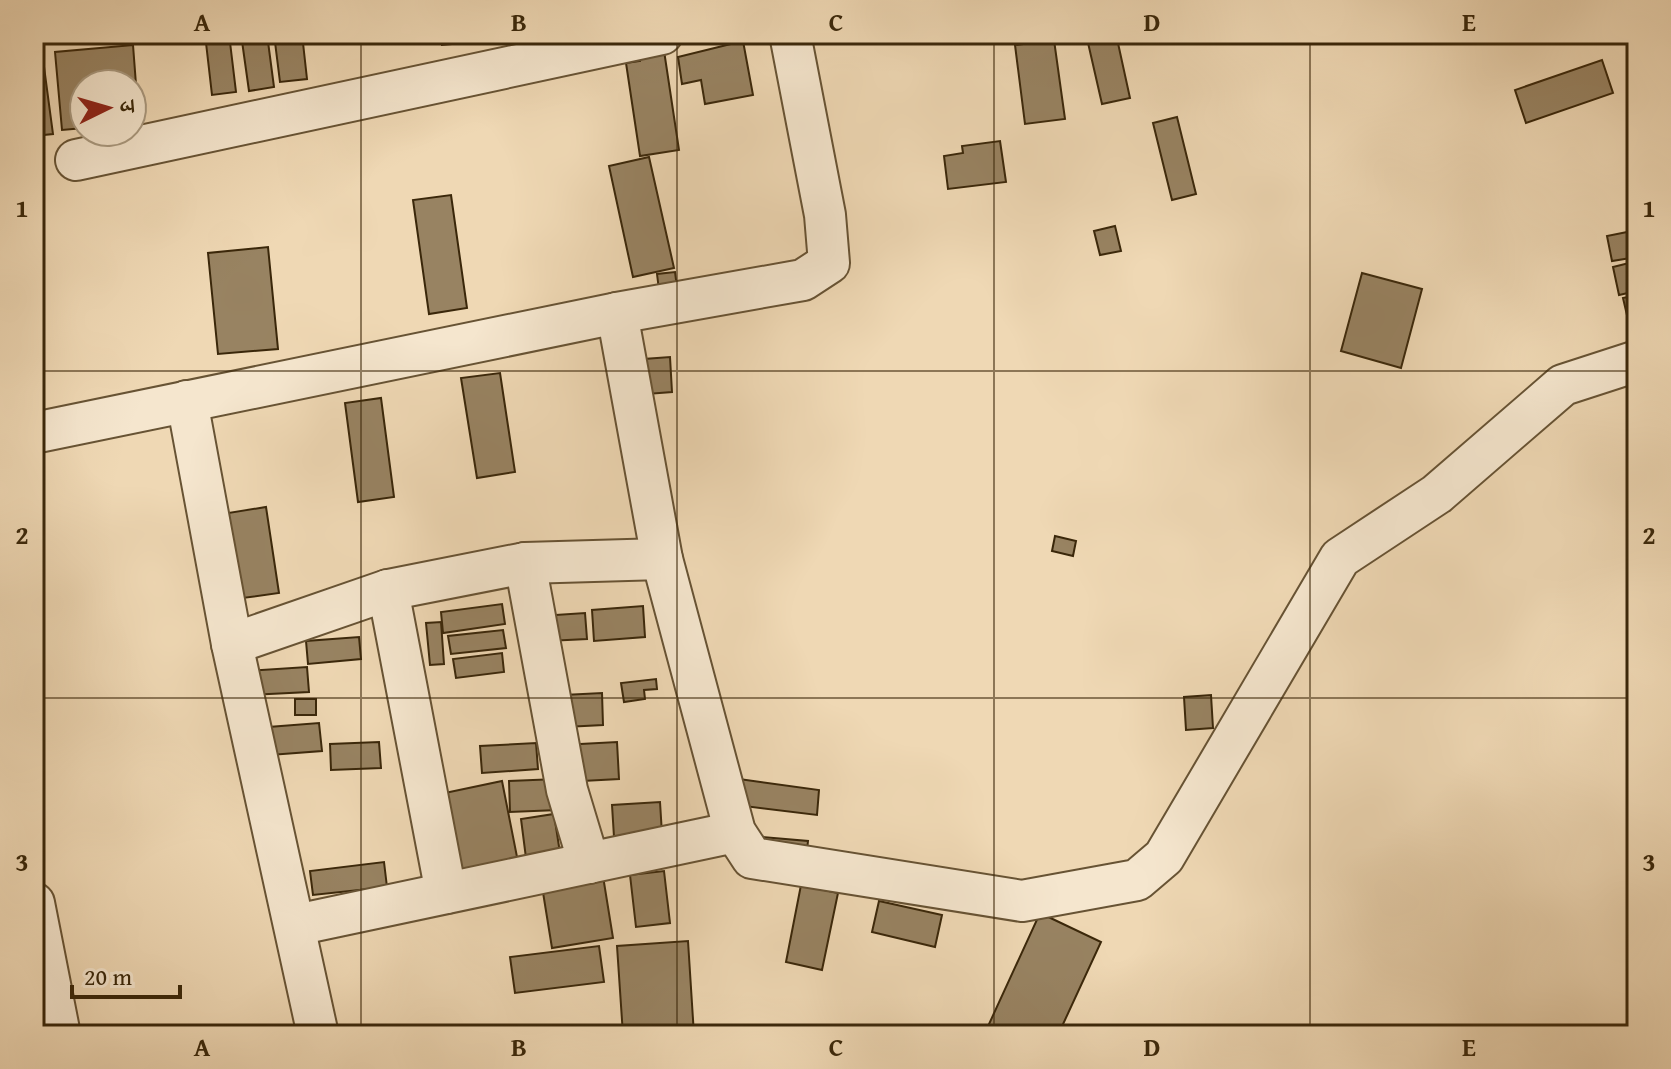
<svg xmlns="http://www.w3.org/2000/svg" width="1671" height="1069" viewBox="0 0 1671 1069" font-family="'Gentium Book Plus','Noto Serif Devanagari',serif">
<rect width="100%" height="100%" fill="#efd8b4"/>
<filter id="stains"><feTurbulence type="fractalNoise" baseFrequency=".0025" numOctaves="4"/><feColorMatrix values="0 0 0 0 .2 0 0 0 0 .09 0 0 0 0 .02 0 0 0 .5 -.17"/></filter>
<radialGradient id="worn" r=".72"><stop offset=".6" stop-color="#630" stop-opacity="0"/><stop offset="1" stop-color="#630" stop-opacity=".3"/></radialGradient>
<g fill="#988362" stroke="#3a270a" stroke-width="2">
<polygon points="205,34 229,34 236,92 212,95"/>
<polygon points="241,34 267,34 274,87 249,91"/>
<polygon points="274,34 302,34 307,79 280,82"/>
<polygon points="441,34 483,34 484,41 442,45"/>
<polygon points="1086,34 1116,34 1130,98 1102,104"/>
<polygon points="1054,40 1065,119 1025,124 1015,45"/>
<polygon points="743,41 753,95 705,104 701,80 682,84 678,57"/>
<polygon points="663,44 679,150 640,156 626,63 640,61 639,48"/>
<polygon points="133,45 139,124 132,124 132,84 84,84 84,128 62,130 55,52"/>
<polygon points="42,52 53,134 34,136 34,53"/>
<polygon points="1602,60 1613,93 1526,123 1515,90"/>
<polygon points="1177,117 1196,194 1172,200 1153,123"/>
<polygon points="1000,141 1006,182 948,189 944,156 963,153 962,146"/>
<polygon points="649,157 674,268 633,277 609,166"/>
<polygon points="451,195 467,308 429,314 413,200"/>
<polygon points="1115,226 1121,251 1100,255 1094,231"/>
<polygon points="1637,230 1637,257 1612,261 1607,236"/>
<polygon points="268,247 278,349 218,354 208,253"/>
<polygon points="1637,261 1637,291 1619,295 1613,267"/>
<polygon points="675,272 677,288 659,290 657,274"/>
<polygon points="1362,273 1422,289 1401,368 1341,351"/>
<polygon points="1637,295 1637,340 1633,341 1623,298"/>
<polygon points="670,357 672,392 647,394 644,359"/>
<polygon points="34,365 38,394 34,395"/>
<polygon points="500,373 515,472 477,478 461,378"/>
<polygon points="381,398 394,497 358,502 345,403"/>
<polygon points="266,507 279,593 235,599 222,514"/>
<polygon points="1055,536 1076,541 1073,556 1052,551"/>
<polygon points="502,604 505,624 443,633 441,612"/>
<polygon points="643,606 645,637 594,641 592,610"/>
<polygon points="585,613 587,639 527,642 526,617"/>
<polygon points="441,622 444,664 430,665 426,623"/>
<polygon points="503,630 506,648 451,654 448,636"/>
<polygon points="359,637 361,659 308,664 306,641"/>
<polygon points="502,653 504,672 456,678 453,659"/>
<polygon points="307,667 309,692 247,695 246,671"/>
<polygon points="656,679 657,689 644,690 645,699 624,702 621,683"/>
<polygon points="602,693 603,725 546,728 544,696"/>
<polygon points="1211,695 1213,728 1186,730 1184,697"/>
<rect x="295" y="699" width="21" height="16"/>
<polygon points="319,723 322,751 257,756 256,728"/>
<polygon points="379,742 381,768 331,770 330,744"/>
<polygon points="617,742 619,779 564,782 562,745"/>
<polygon points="536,743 538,769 482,773 480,746"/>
<polygon points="557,779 558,810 510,812 509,781"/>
<polygon points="739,779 819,790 817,815 736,805"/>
<polygon points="502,781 518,862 457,875 440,794"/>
<polygon points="660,802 662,834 614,837 612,805"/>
<polygon points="554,814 560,853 526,858 521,819"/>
<polygon points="752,836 808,841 806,859"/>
<polygon points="384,862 387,887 313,895 310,871"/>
<polygon points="602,870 613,938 552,948 541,880"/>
<polygon points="664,871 670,923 636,927 630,875"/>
<polygon points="801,885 838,893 822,970 786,962"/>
<polygon points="879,901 942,915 935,947 872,932"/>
<polygon points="1040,913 1101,942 1058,1035 984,1035"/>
<polygon points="688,941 694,1035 623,1035 617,946"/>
<polygon points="599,946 604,982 515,993 510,957"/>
</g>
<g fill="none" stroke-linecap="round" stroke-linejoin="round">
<g stroke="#675334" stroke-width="44">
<g id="minor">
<polyline points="76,160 662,34"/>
<polyline points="617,313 662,559 735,832 752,858 1022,901 1137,880 1164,857 1340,558 1437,494 1563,385 1637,361"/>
<polyline points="187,401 232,644 318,1035"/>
<polyline points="34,433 617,313 803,280 829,263 825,215 790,34"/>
<polyline points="525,563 567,790 589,863"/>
<polyline points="388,590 446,893"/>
<polyline points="232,644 388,590 525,563 662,559"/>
<polyline points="34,903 60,1035"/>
<polyline points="296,925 735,832"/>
</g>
</g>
<use href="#minor" stroke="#f5e6ce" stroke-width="40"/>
</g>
<path fill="none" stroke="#3a270a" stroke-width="2" stroke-opacity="0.55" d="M361,34V1035M677,34V1035M994,34V1035M1310,34V1035M34,371H1637M34,698H1637"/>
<rect width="1671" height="1069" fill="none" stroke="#efd8b4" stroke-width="88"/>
<g transform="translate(108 108) rotate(85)"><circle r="38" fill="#f5e6ce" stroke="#aa9a80" stroke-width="2"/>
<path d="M0-6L14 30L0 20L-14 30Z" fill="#8f2418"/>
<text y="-12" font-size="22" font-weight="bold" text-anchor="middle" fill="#3a270a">उ</text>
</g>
<path d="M72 985v12h108v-12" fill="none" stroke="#3a270a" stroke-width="4"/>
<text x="84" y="985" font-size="24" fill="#3a270a" stroke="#f5e6ce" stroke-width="6" paint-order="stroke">20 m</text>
<rect x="44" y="44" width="1583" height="981" fill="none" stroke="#3a270a" stroke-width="3"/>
<g font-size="26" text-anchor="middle" font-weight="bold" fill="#3a270a">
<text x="202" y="31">A</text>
<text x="519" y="31">B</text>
<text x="836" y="31">C</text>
<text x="1152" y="31">D</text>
<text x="1469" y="31">E</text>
<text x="22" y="217">1</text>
<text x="1649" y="217">1</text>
<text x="22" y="544">2</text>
<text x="1649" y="544">2</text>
<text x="22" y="871">3</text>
<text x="1649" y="871">3</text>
<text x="202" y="1056">A</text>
<text x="519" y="1056">B</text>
<text x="836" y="1056">C</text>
<text x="1152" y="1056">D</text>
<text x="1469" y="1056">E</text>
</g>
<rect width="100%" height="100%" filter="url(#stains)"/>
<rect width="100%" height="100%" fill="url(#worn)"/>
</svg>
